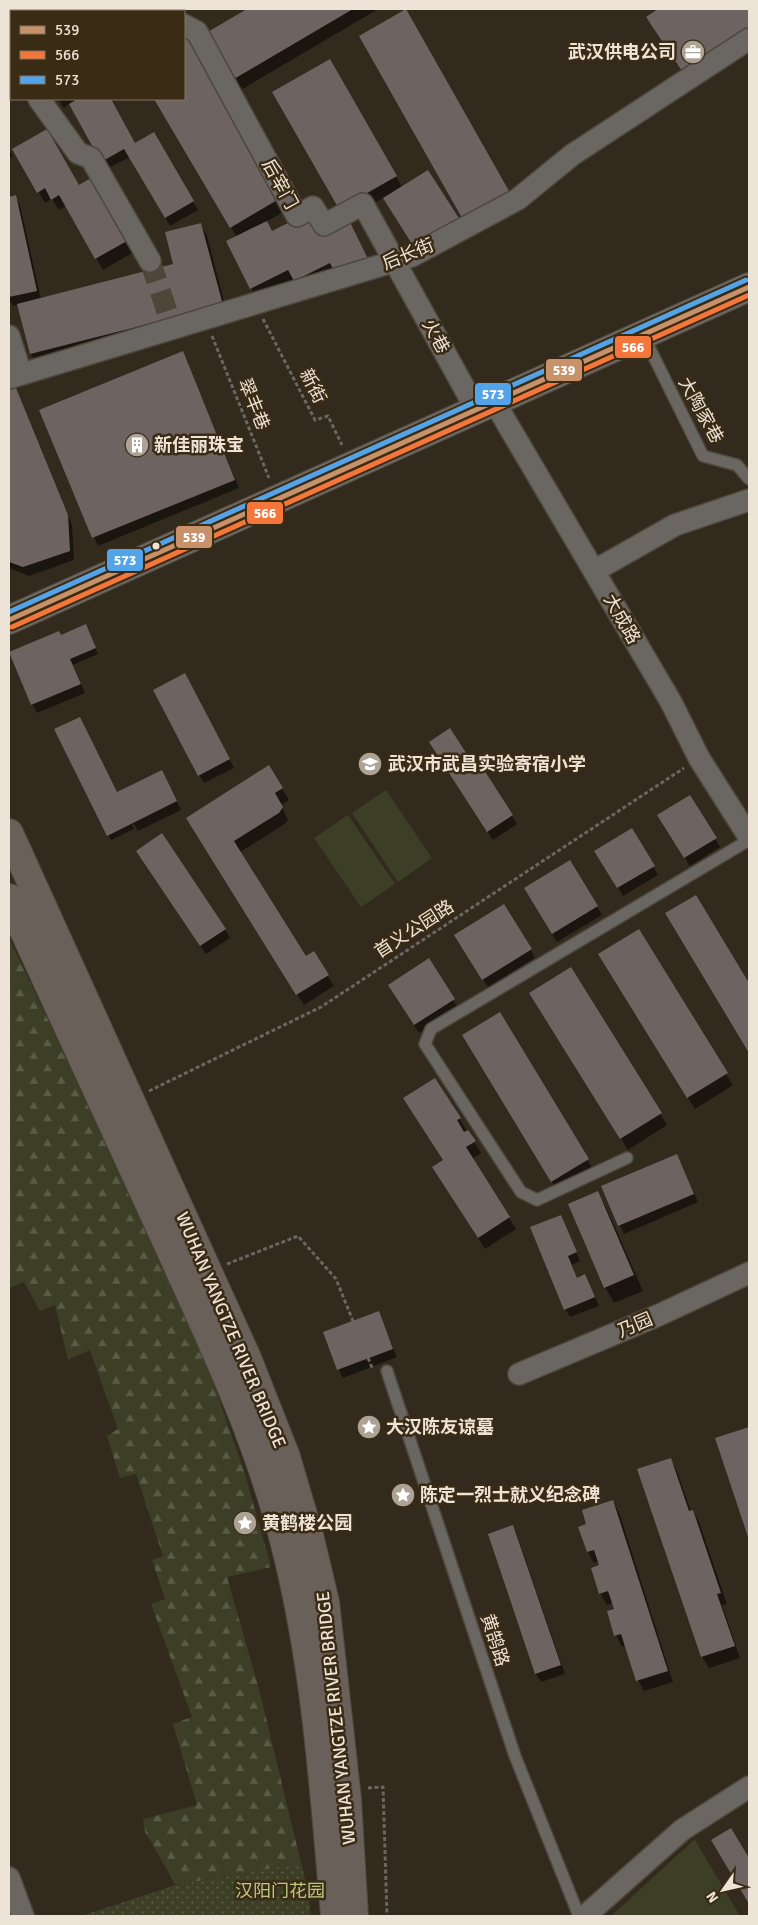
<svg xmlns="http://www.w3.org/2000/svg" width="758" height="1925" viewBox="0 0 758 1925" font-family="Signika,'Noto Sans SC',sans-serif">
<defs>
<pattern id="forest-firs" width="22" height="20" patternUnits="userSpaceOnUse" patternTransform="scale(1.25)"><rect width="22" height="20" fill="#3c3f26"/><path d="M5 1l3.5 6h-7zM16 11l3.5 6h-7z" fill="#585b45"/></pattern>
<pattern id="garden-dots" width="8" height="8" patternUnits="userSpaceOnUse" patternTransform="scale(1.25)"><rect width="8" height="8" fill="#3c3f26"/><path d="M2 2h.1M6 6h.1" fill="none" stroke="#585b45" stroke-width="1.8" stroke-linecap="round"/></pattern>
</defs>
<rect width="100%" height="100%" fill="#322a1d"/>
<g fill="#3c3f26">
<polygon points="386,790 432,858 398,882 352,813"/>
<polygon points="348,815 395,884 361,907 314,838"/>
<polygon points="695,1840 740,1916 611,1916 694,1840"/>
</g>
<polygon fill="url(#forest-firs)" points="9,938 50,1024 209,1370 245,1474 271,1567 227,1577 259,1689 301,1863 176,1885 145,1832 143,1819 197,1805 173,1724 192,1717 151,1604 165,1599 152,1560 163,1556 136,1474 120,1478 107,1436 118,1429 90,1350 68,1360 55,1305 40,1311 24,1282 9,1288"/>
<polygon fill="url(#garden-dots)" points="301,1863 308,1892 311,1916 81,1916 176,1885"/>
<g fill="#0007">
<polygon points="9,9 35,9 37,11 11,11 11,50 9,48"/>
<polygon points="94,9 145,9 147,11 96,11"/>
<polygon points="250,9 378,9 241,90 208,33"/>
<polygon points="660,9 749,9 749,46 647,17"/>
<polygon points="189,36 290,208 266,222 272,233 345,218 330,60 402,187 347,219 336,274 257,299 251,288 237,237 155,99 184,99 184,39"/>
<polygon points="58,99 76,99 73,101 74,102 81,99 109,99 135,145 153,134 198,210 170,226 130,157 107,169 70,103 64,108"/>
<polygon points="9,149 13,156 9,159"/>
<polygon points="14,149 79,186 90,180 132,253 103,270 66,206 59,210 52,199 45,203"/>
<polygon points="15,197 20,205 41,299 174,265 201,225 207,236 228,316 37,365 31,354 18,305 13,306 9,299 9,198"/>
<polygon points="182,353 239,488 98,546 41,411"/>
<polygon points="15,389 72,525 74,560 29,576 9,568 9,392"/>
<polygon points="88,631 98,654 73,665 85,693 37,713 32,704 60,636"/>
<polygon points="189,683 234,768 204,783 199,775"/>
<polygon points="435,750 469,761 475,758 517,824 493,840"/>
<polygon points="269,767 289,800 281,805 288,820 285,824 240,852 305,957 327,975 334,986 304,1005 194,829"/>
<polygon points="166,780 181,810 138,831 134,824 132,825 134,829 111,840 108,835 117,794"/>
<polygon points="690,797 720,847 690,866 659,816"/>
<polygon points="631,830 658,875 623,896 596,851"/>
<polygon points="137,852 225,929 230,938 206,954"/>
<polygon points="570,862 602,915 557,942 525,889"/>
<polygon points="695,896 749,986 749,1051 673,925"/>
<polygon points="456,935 531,950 535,958 488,987"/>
<polygon points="606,966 726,1074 733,1085 695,1109"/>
<polygon points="570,969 667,1125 628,1150 537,1005"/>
<polygon points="394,994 453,1000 458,1008 419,1033"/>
<polygon points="499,1013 594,1171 558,1192 470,1046"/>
<polygon points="435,1080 481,1153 472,1159 516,1229 485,1249 440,1179 444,1161"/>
<polygon points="681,1164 698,1202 624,1234 603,1187"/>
<polygon points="598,1193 607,1209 643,1291 614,1303 605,1287"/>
<polygon points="561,1216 580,1261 572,1265 577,1279 585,1276 599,1306 570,1317 565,1309"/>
<polygon points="378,1313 397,1357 343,1378 338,1369"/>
<polygon points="749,1428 749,1537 716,1439"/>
<polygon points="670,1459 677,1471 691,1512 693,1511 699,1522 727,1604 722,1605 740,1658 709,1668 702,1657 639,1470"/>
<polygon points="612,1501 619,1512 673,1682 644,1691 638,1680 626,1645 622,1647 616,1635 615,1610 613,1603 607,1605 600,1593 601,1566 599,1561 594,1563 588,1552 588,1525"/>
<polygon points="513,1526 517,1535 565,1674 541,1682 536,1674 489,1534"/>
</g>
<g fill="#6d6462">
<polygon points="9,9 37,9 39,11 11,11 11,28 9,24"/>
<polygon points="94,9 147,9 148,11 96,11"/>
<polygon points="247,9 353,9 234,79 206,33"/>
<polygon points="406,9 513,198 466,225 359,36"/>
<polygon points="658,9 749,9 749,30 684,74 646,17"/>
<polygon points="189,34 284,196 230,228 154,99 184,99 184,37"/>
<polygon points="330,59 397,176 339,209 272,92"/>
<polygon points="78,99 111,99 135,143 154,132 194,201 165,218 124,149 101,162 69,104"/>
<polygon points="47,129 79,185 91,178 127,241 95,259 59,195 51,200 45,188 37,193 12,149"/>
<polygon points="428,170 462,223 417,252 383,198"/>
<polygon points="16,195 37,291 9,297 9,197"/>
<polygon points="312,211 347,216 368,259 336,275 330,263 294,281 288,270 250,289 226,241 267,221 272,231"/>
<polygon points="201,223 223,305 30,354 17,304 173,264 165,232"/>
<polygon points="183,351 235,480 92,538 39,410"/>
<polygon points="16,388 68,515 70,551 23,567 9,562 9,390"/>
<polygon points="86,624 96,648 70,659 81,684 31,705 9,652 59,631 61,635"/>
<polygon points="185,673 230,759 198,776 153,690"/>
<polygon points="80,717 117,792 162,770 177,801 107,836 54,729"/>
<polygon points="450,728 470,759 475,756 513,815 487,832 429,742"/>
<polygon points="269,765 283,788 275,793 283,807 279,813 234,841 306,956 314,951 329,975 296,995 186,818"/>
<polygon points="690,795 717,838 684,858 657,815"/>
<polygon points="632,828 655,866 617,888 594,851"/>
<polygon points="162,833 226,929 200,946 136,851"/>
<polygon points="570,860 598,906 552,934 524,888"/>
<polygon points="696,895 749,983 749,1053 665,913"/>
<polygon points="504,904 532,949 482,980 454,935"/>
<polygon points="639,929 728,1073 687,1098 598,954"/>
<polygon points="429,958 455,999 414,1025 388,985"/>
<polygon points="571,967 662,1113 620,1139 529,993"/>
<polygon points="500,1012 589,1159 551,1182 462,1035"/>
<polygon points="435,1078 461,1118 457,1120 464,1132 468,1130 476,1141 466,1147 510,1217 478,1238 432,1167 443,1160 403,1098"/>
<polygon points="677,1154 694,1194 618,1226 601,1186"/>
<polygon points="598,1191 634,1275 604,1288 568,1204"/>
<polygon points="561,1215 577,1252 568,1256 577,1278 585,1274 595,1297 564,1310 530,1227"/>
<polygon points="379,1311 393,1349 337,1370 323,1332"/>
<polygon points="749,1427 749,1540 715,1438"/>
<polygon points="671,1458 689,1511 693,1510 721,1593 717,1594 735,1646 701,1657 637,1469"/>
<polygon points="613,1500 668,1671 636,1681 621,1634 614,1636 607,1611 614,1609 608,1591 599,1594 591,1568 599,1565 594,1550 587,1552 578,1527 586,1524 582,1510"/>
<polygon points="513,1525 561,1665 535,1674 488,1534"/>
<polygon points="731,1828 749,1858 749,1904 711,1840"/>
</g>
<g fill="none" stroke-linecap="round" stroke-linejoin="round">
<polyline stroke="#4e4639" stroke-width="21" stroke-dasharray="21 11" stroke-linecap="butt" points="150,261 173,329"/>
<g stroke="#4e473c" stroke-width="14">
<g id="lane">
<polyline points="643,335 703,456 737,465 749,479"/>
<polyline points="627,1158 537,1200 521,1192 425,1044 431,1029 749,840"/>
<polyline points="387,1371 515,1756 579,1916"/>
</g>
</g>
<g stroke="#4e473c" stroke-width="24">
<g id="street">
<polyline points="68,9 69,11"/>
<polyline points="171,9 172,11"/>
<polyline points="184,25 197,32 297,216 313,207 324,225 363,204 477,411"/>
<polyline points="9,55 11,59"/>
<polyline points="39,99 78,153 91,158 150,261"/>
<polyline points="9,336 21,374"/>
<polyline points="9,378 412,256 518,199 572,155 749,39"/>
<polyline points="495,403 671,702 699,758 749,837"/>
<polyline points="594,571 675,525 749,500"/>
<polyline points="519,1374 659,1315 749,1273"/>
<polyline points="9,1878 23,1916"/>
<polyline points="585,1916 682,1830 749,1787"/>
</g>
</g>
<g stroke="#4e473c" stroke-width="30">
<polyline id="secondary" points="9,620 749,287"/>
</g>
<g stroke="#4e473c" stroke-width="30">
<g id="highway">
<polyline points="9,833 247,1358 286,1457 309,1535 325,1602 347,1799 354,1916"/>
<path d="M9,898C61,1012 113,1125 165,1238C210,1337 257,1435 284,1540C316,1663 324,1790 335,1916"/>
</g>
</g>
<g stroke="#6b6661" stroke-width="3" stroke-dasharray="4 2.5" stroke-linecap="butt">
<polyline points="263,319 315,420 328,416 342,445"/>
<polyline points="212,336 269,478"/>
<polyline points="149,1091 321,1007 684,768"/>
<polyline points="227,1264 298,1236 336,1279 353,1321"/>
<polyline points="368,1358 373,1370"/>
<polyline points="368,1788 383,1787 387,1916"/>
</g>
<use href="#lane" stroke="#6a6661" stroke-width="11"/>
<use href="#street" stroke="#6a6661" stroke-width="21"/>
<use href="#secondary" stroke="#6e6761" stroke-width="28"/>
<use href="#highway" stroke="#696159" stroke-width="28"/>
<g stroke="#3a2b15" stroke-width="9">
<polyline id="bus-1" points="9,620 749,287"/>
</g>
<g stroke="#3a2b15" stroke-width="9">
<polyline id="bus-2" points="12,627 749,295"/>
</g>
<g stroke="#3a2b15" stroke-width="9">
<polyline id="bus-3" points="9,612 746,280"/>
</g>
<use href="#bus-1" stroke="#c7916a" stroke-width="5"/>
<use href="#bus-2" stroke="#f5763a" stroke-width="5"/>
<use href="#bus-3" stroke="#53a3e8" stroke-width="5"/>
</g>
<defs>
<g id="office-disc" transform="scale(1.25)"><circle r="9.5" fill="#aca295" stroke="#3a2b15"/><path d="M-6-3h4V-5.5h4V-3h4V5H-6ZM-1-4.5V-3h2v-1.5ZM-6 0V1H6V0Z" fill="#fff"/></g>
<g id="building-disc" transform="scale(1.25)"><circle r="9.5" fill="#aca295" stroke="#3a2b15"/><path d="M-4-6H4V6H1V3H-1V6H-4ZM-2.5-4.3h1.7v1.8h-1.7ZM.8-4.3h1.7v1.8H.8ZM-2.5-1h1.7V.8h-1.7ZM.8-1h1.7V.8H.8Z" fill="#fff"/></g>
<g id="school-disc" transform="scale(1.25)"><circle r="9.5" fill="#aca295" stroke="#3a2b15"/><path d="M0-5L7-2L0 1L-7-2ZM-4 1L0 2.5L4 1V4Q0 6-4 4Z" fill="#fff"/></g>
<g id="sight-disc" transform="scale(1.25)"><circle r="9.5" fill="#aca295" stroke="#3a2b15"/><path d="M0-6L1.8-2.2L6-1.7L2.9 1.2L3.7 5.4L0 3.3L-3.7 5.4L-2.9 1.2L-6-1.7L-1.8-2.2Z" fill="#fff"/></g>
</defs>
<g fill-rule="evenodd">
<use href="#office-disc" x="693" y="52"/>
<use href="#building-disc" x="137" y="445"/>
<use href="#school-disc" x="370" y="764"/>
<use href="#sight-disc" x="369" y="1427"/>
<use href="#sight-disc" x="403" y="1495"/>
<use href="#sight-disc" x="245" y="1523"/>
</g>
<circle fill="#ede3d6" stroke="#3a2b15" stroke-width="2" cx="156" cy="546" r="4.5"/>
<g text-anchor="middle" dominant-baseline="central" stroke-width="5" stroke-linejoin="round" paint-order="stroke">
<g font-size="18" font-weight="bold" fill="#ede3d6" stroke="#3a2b15" text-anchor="start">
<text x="676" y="52" text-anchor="end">武汉供电公司</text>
<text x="154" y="445">新佳丽珠宝</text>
<text x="388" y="764">武汉市武昌实验寄宿小学</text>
<text x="386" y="1427">大汉陈友谅墓</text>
<text x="420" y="1495">陈定一烈士就义纪念碑</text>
<text x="262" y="1523">黄鹤楼公园</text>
</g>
<g font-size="18" fill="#ede3d6" stroke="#3a2b15">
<text transform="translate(280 184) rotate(61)">后宰门</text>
<text transform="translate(408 254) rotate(-22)">后长街</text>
<text transform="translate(436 336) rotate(61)">火巷</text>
<text transform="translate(313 386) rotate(63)">新街</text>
<text transform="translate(254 404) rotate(68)">翠丰巷</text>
<text transform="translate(701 410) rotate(61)">大陶家巷</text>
<text transform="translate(622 619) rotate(60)">大成路</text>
<text transform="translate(414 929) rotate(-33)">首义公园路</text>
<text transform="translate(635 1325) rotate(-23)">乃园</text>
<text transform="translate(231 1330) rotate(67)">WUHAN YANGTZE RIVER BRIDGE</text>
<text transform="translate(495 1640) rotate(72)">黄鹄路</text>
<text transform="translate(336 1718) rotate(-96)">WUHAN YANGTZE RIVER BRIDGE</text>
</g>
<g font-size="18" fill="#bac884" stroke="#3a2b15">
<text x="280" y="1891">汉阳门花园</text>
</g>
</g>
<g stroke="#3a2b15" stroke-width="2">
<rect x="614" y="335" width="38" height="24" rx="5" fill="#f5763a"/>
<rect x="545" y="358" width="38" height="24" rx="5" fill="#c7916a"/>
<rect x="474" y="382" width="38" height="24" rx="5" fill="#53a3e8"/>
<rect x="246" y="501" width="38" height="24" rx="5" fill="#f5763a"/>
<rect x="175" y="525" width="38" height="24" rx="5" fill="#c7916a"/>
<rect x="106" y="548" width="38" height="24" rx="5" fill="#53a3e8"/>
</g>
<g font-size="14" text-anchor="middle" font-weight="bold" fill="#fff">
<text x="633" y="352">566</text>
<text x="564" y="375">539</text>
<text x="493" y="399">573</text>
<text x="265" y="518">566</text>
<text x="194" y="542">539</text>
<text x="125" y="565">573</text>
</g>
<rect width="758" height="1925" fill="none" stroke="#ede3d6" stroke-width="20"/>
<rect x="10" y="10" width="175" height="90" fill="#3a2b15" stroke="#827562"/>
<rect x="20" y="26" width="25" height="8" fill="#c7916a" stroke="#827562"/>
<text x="55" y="35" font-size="15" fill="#ede3d6">539</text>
<rect x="20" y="51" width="25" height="8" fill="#f5763a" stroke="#827562"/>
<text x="55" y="60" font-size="15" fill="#ede3d6">566</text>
<rect x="20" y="76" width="25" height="8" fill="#53a3e8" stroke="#827562"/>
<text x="55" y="85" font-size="15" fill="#ede3d6">573</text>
<g transform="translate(723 1890) rotate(236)" stroke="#3a2b15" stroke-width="4" paint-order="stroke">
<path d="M0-4L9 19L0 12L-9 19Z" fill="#ede3d6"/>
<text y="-8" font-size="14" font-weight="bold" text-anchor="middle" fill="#ede3d6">N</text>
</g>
</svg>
